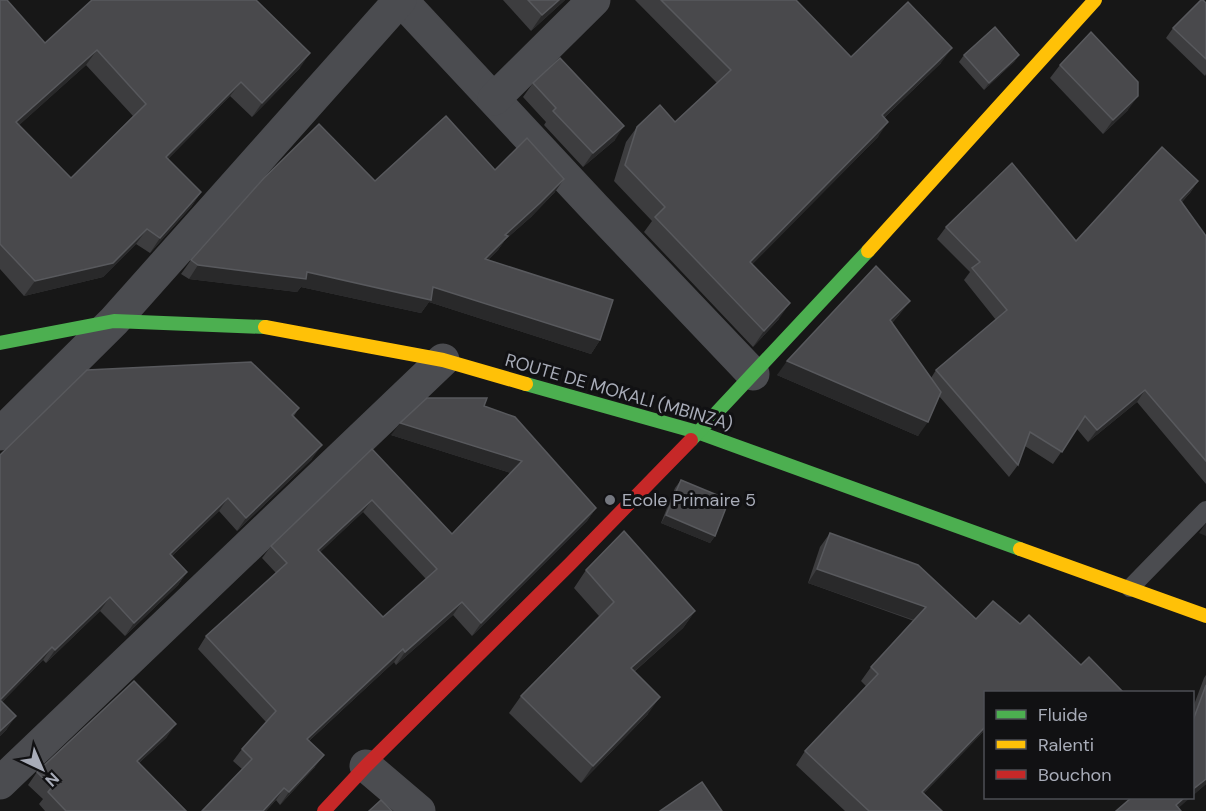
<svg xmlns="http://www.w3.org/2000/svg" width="1206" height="811" viewBox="0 0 1206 811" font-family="'DM Sans',sans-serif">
<rect width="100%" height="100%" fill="#171717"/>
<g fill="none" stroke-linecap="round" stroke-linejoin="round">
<polyline stroke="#4b4c50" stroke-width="18" points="1130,588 1206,510"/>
<g stroke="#4b4c50" stroke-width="33">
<polyline points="401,0 595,208 753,374"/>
<polyline points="494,99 594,0"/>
<polyline points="0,434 114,321 400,0"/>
<polyline points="366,766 419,811"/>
<polyline points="0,783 443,360"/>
</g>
<g stroke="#4caf50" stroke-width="14">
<polyline points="0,343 114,321 265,327"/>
<polyline points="526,384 697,432 1020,549"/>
<polyline points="691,440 868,251"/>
</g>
<g stroke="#ffc107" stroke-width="14">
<polyline points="868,251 1095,0"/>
<polyline points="265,327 443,360 526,384"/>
<polyline points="1020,549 1206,616"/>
</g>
<polyline stroke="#c62828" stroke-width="14" points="324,811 366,766 570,564 691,440"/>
</g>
<g fill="#3d3d3f" fill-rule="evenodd">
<path d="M0,0L45,43L300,68L252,117L230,96L168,159L201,192L191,207L150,253L136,244L103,277L24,296L0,269ZM86,65L133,116L71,178L19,125Z"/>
<polygon points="503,0 565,0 531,31"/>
<polygon points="635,0 796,0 851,57 941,63 884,118 878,137 752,264 779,319 753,347 644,232 652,221 614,181 626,142 637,127 675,122 717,83"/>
<polygon points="1206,3 1206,74 1205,76 1166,38 1173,28"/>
<polygon points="964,55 1019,55 1014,62 984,90 959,62"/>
<polygon points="1060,65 1128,110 1103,134 1050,78"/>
<polygon points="533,83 615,140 583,167 544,125 546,122 523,97"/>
<polygon points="495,170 555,192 531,217 505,240 498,250 488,260 600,340 591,354 429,302 421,313 301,287 297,292 189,279 181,274 191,260 375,181"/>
<polygon points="1198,181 1190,193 1182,202 1206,236 1206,484 1137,402 1088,442 1077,429 1053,464 1025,446 1018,465 1009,477 939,396 918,436 777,375 900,314 892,323 931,378 936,370 996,320 964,280 970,272 937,239 946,227 1076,241"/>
<path d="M484,406L596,508L587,521L472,636L453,615L396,665L394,662L309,741L315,767L280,805L276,800L266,811H202L242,769L233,761L242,749L266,722L198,649L206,636L276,573L262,558L271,546L372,449L452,534L511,473L391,435ZM363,512L426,579L383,617L320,552Z"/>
<polygon points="299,408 294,416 312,459 237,531 219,511 172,556 187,572 178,585 125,636 100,611 46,663 43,660 2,702 7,729 0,736 0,455"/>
<polygon points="681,480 715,536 710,543 661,523 675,488"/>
<polygon points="830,533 976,619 1020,624 1081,665 1124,693 986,693 986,729 924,793 942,811 845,811 796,765 805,751 866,686 861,681 871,667 914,621 808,583 820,547"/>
<polygon points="586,570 695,611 683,628 634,672 648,714 581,783 509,713 521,696 599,616 574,588"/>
<polygon points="1206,675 1206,784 1192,796 1192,710 1204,678"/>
<polygon points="167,737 139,763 187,811 45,811 39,804 43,799 28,785 37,772"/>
</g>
<g fill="#29292a">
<polygon points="559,0 565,0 531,31 542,15"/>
<polygon points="952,48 941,63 871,130 882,115"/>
<polygon points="97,50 86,65 6,137 16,122"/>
<polygon points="310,53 300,68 252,117 262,103"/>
<polygon points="1019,55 1014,62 984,90 989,83"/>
<polygon points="241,82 230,96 155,172 166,157"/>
<polygon points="1138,96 1128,110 1103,134 1113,120"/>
<polygon points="888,122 878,137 739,278 750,262"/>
<polygon points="624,126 615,140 583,167 593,153"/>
<polygon points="564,179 555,192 531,217 505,240 498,250 475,273 485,259 505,235"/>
<polygon points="1198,181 1190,193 1172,212 1180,200"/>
<polygon points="201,192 191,207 150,253 160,238"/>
<polygon points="147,229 136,244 103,277 24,296 35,281"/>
<polygon points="198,265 307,272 433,287 600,340 591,354 429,302 421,313 301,287 297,292 189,279"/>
<polygon points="910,301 900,314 881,334 890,320"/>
<polygon points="790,303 779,319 753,347 764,331"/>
<polygon points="787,361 928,422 918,436 777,375"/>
<polygon points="1145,390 1137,402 1088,442 1097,430"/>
<polygon points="400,423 522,461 514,474 391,435"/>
<polygon points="322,445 312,459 237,531 246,518"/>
<polygon points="228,498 219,511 160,567 170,554"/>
<polygon points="372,500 363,512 309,563 318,550"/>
<polygon points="596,508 587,521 472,636 481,623"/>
<polygon points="666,515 715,536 710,543 661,523"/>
<polygon points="1206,523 1206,536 1199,533"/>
<polygon points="817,569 926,607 917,621 808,583"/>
<polygon points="187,572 178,585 125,636 134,623"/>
<polygon points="110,597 100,611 46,663 55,650"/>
<polygon points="462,602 453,615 396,665 405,652"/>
<polygon points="695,611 683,628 619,685 631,668"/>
<polygon points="52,647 43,660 0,704 0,700"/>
<polygon points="403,649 394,662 298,751 307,739"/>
<polygon points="660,697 648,714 581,783 593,766"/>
<polygon points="16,716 7,729 0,736 0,731"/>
<polygon points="176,724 167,737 128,773 137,761"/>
<polygon points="986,726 986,729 912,806 922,792"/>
<polygon points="324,755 315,767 280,805 289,792"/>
<polygon points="1206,779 1206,784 1192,796 1192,790"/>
<polygon points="284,788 276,800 266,811 263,811"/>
<polygon points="1184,798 1190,798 1175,811 1176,805"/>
</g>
<g fill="#49494c" stroke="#58595d" stroke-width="1.5" fill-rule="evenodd">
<path d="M0,0H7L45,43L92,0H256L310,53L262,103L241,82L166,157L201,192L160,238L147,229L113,263L35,281L0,244ZM97,50L146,104L71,178L16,122Z"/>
<polygon points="528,0 559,0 542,15"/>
<polygon points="661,0 796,0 851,57 908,2 952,48 882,115 888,122 750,262 790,303 764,331 655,217 665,207 625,165 637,127 660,105 675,122 731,70"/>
<polygon points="1201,0 1203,0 1206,3 1206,59 1173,28"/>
<polygon points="995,27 1019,55 989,83 964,55"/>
<polygon points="1091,32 1138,82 1138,96 1113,120 1060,65"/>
<polygon points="560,58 624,126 593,153 553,111 556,108 533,83"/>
<polygon points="446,116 495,170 527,138 564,179 540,203 505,235 508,236 485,259 613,300 600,340 433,287 431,300 307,272 306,279 198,265 191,260 264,178 319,124 375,181"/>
<polygon points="1162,147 1198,181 1180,200 1206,236 1206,461 1145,390 1097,430 1085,416 1062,452 1030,432 1018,465 936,370 1007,310 972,268 980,262 946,227 1012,163 1076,241"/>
<polygon points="876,266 910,301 890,320 941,392 928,422 787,361"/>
<polygon points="251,362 299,408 292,415 322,445 246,518 228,498 170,554 187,572 134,623 110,597 55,650 52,647 0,700 16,716 0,731 0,455 87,370"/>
<path d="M427,398H487L484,406L515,417L596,508L481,623L462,602L405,652L403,649L307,739L324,755L289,792L284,788L263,811H202L252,759L242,749L276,711L206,636L287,563L271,546L372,449L452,534L522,461L400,423ZM372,500L437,569L383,617L318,550Z"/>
<polygon points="681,480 729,500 715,536 666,515"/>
<polygon points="624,531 695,611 631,668 660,697 593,766 521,696 614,602 586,570"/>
<polygon points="830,533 918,565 976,619 993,601 1020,624 1029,615 1081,665 1089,657 1124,693 986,693 986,726 922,792 942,811 869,811 805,751 878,674 871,667 926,607 817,569"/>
<polygon points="134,681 176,724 137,761 186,811 66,811 48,792 52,787 37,772"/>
<polygon points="1206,685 1206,779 1192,790 1192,723"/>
<polygon points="702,782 722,811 660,811"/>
<polygon points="1131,798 1184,798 1176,805 1181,811 1116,811"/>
<polygon points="381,800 392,811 369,811"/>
</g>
<circle fill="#757880" stroke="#111113" stroke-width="2" cx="610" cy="500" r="6"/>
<g text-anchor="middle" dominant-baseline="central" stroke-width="6" stroke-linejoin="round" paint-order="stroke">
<g font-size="18" fill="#a8acb8" stroke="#111113">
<text transform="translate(619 392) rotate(16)">ROUTE DE MOKALI (MBINZA)</text>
</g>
<g font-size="18" fill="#a8acb8" stroke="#111113" text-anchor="start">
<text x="622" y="500">Ecole Primaire 5</text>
</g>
</g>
<rect x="984" y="691" width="210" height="108" fill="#111113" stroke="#4d4f55" stroke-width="1.5"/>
<rect x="996" y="710" width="30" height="9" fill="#4caf50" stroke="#4d4f55" stroke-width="1.5"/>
<text x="1038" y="721" font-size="18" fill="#a8acb8">Fluide</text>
<rect x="996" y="740" width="30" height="9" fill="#ffc107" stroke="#4d4f55" stroke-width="1.5"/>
<text x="1038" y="751" font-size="18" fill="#a8acb8">Ralenti</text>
<rect x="996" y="770" width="30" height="9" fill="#c62828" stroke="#4d4f55" stroke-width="1.5"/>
<text x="1038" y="781" font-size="18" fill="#a8acb8">Bouchon</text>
<g transform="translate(42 769) rotate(136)" stroke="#111113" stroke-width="4.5" paint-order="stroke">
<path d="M0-4.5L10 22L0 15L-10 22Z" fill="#a8acb8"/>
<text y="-9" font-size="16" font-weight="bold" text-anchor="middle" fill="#a8acb8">N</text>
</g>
</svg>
